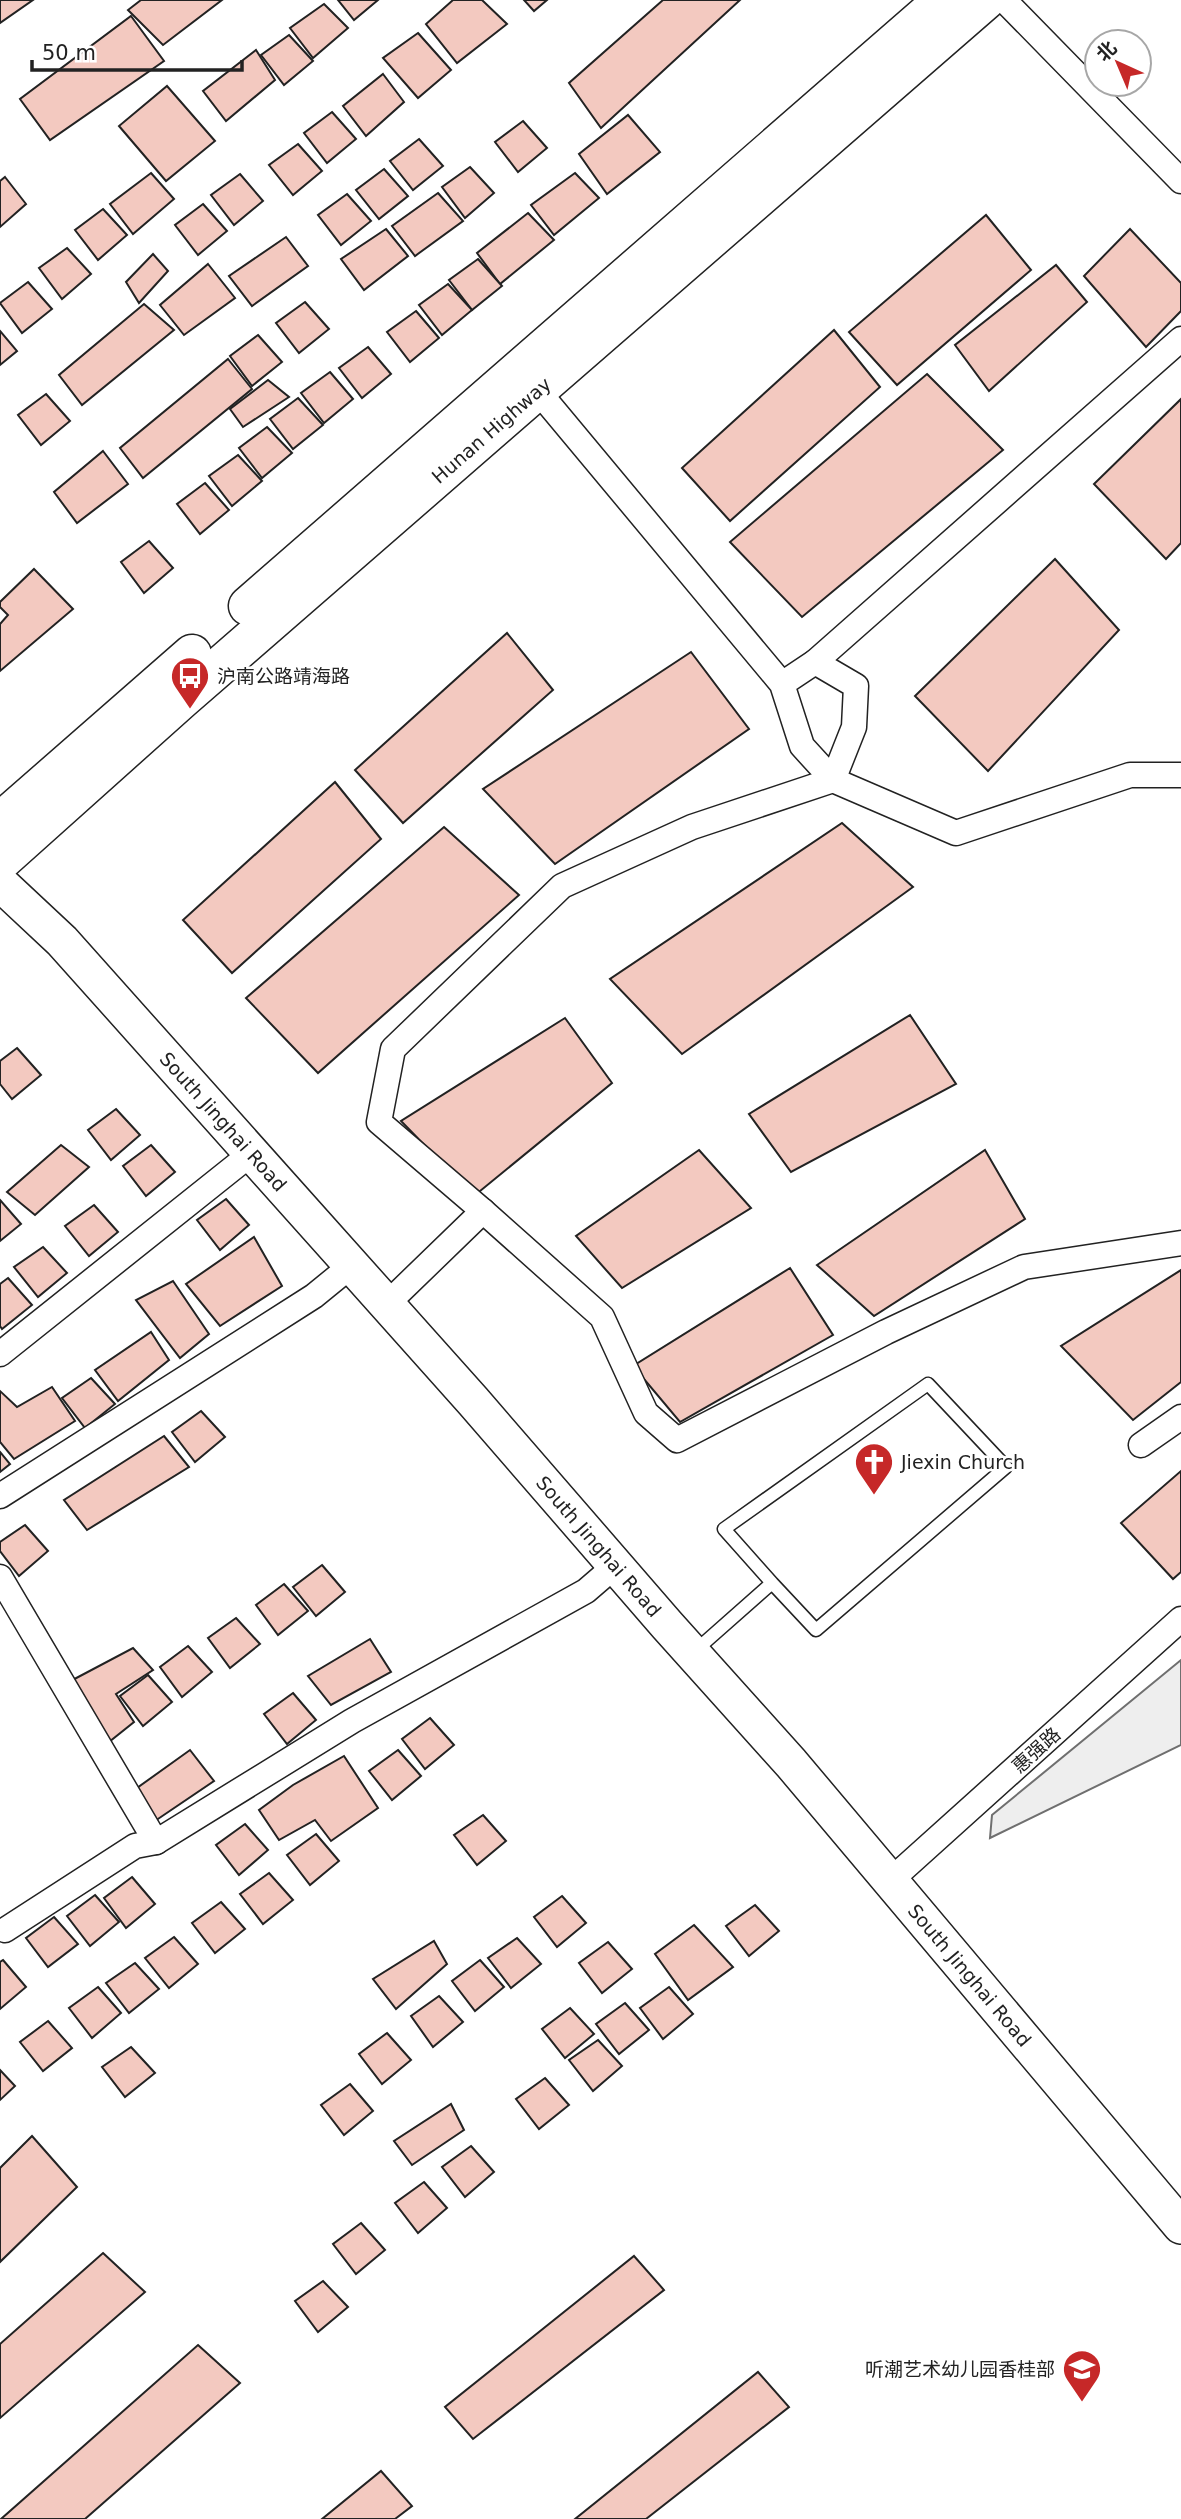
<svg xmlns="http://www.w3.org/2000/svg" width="1181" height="2519" viewBox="0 0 1181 2519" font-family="'DejaVu Sans','Noto Sans SC',sans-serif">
<rect width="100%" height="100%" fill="#fff"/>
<polygon fill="#eee" stroke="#6f6f6f" stroke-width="2" points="1181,1660 1181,1745 990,1838 992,1815"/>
<g fill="#f3c9c0" stroke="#222" stroke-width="2">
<polygon points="0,0 33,0 0,23"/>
<polygon points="141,0 222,0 163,45 128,10"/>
<polygon points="338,0 378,0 354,20"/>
<polygon points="453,0 482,0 507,24 457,63 426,24"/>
<polygon points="524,0 547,0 534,11"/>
<polygon points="663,0 740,0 601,128 569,83"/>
<polygon points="324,4 348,28 313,58 290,28"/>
<polygon points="131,16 164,61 50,140 20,99"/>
<polygon points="418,33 451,70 418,98 383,58"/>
<polygon points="289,35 313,61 284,85 261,55"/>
<polygon points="256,50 275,80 226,121 203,91"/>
<polygon points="383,74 404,102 366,136 343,106"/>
<polygon points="167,86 215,141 166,181 119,126"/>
<polygon points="332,112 356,139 327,163 304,133"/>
<polygon points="628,115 660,152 607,194 579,154"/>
<polygon points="523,121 547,148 518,172 495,142"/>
<polygon points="419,139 443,166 413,190 390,161"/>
<polygon points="298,144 322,171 293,195 269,165"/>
<polygon points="470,167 494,193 465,218 442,187"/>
<polygon points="384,169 408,196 379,219 356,190"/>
<polygon points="151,173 174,199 133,234 110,204"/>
<polygon points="575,173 599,198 554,235 531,205"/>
<polygon points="240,174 263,201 234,225 211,195"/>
<polygon points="5,177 26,204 0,227 0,181"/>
<polygon points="438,193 463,221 415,256 392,226"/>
<polygon points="347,194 371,221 341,245 318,215"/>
<polygon points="203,204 227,231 198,255 175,225"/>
<polygon points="103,209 127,235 98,260 75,230"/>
<polygon points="528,213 554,240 500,284 477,253"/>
<polygon points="986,215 1031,270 897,385 849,332"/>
<polygon points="386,229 408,256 364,290 341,259"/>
<polygon points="1130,229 1181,283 1181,311 1146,347 1084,276"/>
<polygon points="286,237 308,266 252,306 229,276"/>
<polygon points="67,248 91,274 62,299 39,268"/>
<polygon points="153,254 168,271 139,303 126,282"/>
<polygon points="478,259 502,286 472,310 449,280"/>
<polygon points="208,264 235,298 184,335 160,305"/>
<polygon points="1056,265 1087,302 989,391 955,345"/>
<polygon points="28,282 52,309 22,333 0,303"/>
<polygon points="448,284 472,310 442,335 419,305"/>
<polygon points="305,302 329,329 299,353 276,323"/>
<polygon points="144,304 174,330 82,405 59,375"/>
<polygon points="416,311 439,338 410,362 387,332"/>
<polygon points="834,330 880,387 730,521 682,468"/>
<polygon points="0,331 17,351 0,365"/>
<polygon points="258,335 282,362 252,386 230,356"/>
<polygon points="368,347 391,374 362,398 339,368"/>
<polygon points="228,359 252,389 143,478 120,448"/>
<polygon points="330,372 353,399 324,423 301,393"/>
<polygon points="927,374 1003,450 802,617 730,542"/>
<polygon points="268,380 289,397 243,427 230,409"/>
<polygon points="46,394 70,421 41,445 18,415"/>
<polygon points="298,398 323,425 293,449 270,419"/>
<polygon points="1181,399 1181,543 1166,559 1094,484"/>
<polygon points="267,427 292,453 262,478 239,448"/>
<polygon points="103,451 128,484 77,523 54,492"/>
<polygon points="238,455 262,481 232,506 209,476"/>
<polygon points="205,483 229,510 200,534 177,504"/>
<polygon points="149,541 173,568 144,593 121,562"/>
<polygon points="1055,559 1119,630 988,771 915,696"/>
<polygon points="34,569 73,609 0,671 0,624 8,615 0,607 0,602"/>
<polygon points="507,633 553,690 403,823 355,770"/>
<polygon points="691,652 749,729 555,864 483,789"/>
<polygon points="335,782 381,839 232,973 183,920"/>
<polygon points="842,823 913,887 682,1054 610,979"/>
<polygon points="444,827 519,895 318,1073 246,998"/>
<polygon points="910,1015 956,1084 791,1172 749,1114"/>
<polygon points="565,1018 612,1083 474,1196 401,1121"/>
<polygon points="17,1048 41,1075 12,1099 0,1084 0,1061"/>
<polygon points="116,1109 140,1135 111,1160 88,1130"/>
<polygon points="61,1145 89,1167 35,1215 7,1192"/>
<polygon points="151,1145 175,1172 146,1196 123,1166"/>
<polygon points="699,1150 751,1208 622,1288 576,1236"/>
<polygon points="985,1150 1025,1219 874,1316 817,1265"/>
<polygon points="226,1199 249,1225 220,1250 197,1220"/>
<polygon points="0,1200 21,1224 0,1241"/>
<polygon points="94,1205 118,1232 89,1256 65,1226"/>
<polygon points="254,1237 282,1286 220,1326 186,1284"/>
<polygon points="43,1247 67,1273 38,1297 14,1267"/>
<polygon points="790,1268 833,1335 680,1422 633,1366"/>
<polygon points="1181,1270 1181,1382 1133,1420 1061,1346"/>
<polygon points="8,1278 32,1305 2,1329 0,1326 0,1284"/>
<polygon points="173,1281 209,1334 180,1358 136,1300"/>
<polygon points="151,1332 169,1360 118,1401 95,1370"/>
<polygon points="91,1378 115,1404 85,1428 62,1398"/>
<polygon points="52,1387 75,1421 14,1459 0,1442 0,1391 17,1407"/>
<polygon points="201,1411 225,1437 195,1462 172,1432"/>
<polygon points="164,1436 189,1467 87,1530 64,1500"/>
<polygon points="0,1452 10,1464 0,1472"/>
<polygon points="1181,1471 1181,1572 1173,1579 1121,1523"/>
<polygon points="25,1525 48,1551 19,1576 0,1551 0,1542"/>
<polygon points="322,1565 345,1592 316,1616 293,1587"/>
<polygon points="284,1584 308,1611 278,1635 256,1605"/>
<polygon points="236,1618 260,1644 230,1668 208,1638"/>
<polygon points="370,1639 391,1672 331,1705 308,1676"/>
<polygon points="188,1646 212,1672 182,1697 160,1667"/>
<polygon points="133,1648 153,1670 116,1694 134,1722 104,1746 65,1684"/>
<polygon points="148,1675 172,1702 143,1726 120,1696"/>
<polygon points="293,1693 316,1720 287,1744 264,1714"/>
<polygon points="430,1718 454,1745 425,1769 402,1739"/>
<polygon points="190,1750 214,1781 152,1823 130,1793"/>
<polygon points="398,1750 421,1776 392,1800 369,1771"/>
<polygon points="344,1756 378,1808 331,1841 315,1820 279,1840 259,1810 293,1785"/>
<polygon points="483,1815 506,1841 477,1865 454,1835"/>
<polygon points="245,1824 268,1850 239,1875 216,1845"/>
<polygon points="316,1834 339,1861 310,1885 287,1855"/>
<polygon points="269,1873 293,1900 263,1924 240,1894"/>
<polygon points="132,1877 155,1904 126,1928 104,1898"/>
<polygon points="95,1895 119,1922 90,1946 67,1916"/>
<polygon points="562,1896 586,1923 557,1947 534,1917"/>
<polygon points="221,1902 245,1929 215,1953 192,1923"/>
<polygon points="755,1905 779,1931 749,1956 726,1926"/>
<polygon points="54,1917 78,1944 48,1967 26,1938"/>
<polygon points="694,1925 733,1967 688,2000 655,1954"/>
<polygon points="174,1937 198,1964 169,1988 145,1958"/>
<polygon points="517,1938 541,1964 511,1988 488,1958"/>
<polygon points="434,1941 447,1964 396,2009 373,1979"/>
<polygon points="608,1942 632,1969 602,1993 579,1963"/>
<polygon points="3,1960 26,1987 0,2009 0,1962"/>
<polygon points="480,1960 504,1987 475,2011 452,1981"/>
<polygon points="135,1963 159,1989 129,2013 106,1983"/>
<polygon points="98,1987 121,2013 92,2038 69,2008"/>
<polygon points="669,1987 693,2014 663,2039 640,2008"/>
<polygon points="439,1996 463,2022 433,2047 411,2016"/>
<polygon points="625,2003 649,2030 619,2054 596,2024"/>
<polygon points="570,2008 594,2034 565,2058 542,2029"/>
<polygon points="48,2021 72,2048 43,2071 20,2042"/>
<polygon points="387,2033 411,2060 382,2084 359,2054"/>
<polygon points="598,2040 622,2066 593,2091 569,2060"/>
<polygon points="131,2047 155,2073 125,2097 102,2067"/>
<polygon points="0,2070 15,2086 0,2100"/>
<polygon points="545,2078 569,2105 539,2129 516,2099"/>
<polygon points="350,2084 373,2111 344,2135 321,2105"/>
<polygon points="451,2104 464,2130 412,2165 394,2141"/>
<polygon points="32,2136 77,2187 0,2262 0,2168"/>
<polygon points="471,2146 494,2172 465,2197 442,2167"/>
<polygon points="424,2182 447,2208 418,2233 395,2203"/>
<polygon points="361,2223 385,2250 356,2274 333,2244"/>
<polygon points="103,2253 145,2292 0,2418 0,2344"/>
<polygon points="634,2256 664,2290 473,2439 445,2407"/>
<polygon points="323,2281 348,2307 318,2332 295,2301"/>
<polygon points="198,2345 240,2383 85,2519 1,2519"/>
<polygon points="758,2372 789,2407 646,2519 575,2519"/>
<polygon points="381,2471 412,2506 395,2519 322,2519"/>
</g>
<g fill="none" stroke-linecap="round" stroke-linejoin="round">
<g stroke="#222" stroke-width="15">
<polyline id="lane" points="695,1651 772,1583 816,1630 1006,1467 928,1384 724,1529 772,1583"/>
</g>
<g stroke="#222" stroke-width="27">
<g id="street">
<polyline points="1004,0 1181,181"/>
<polyline points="537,390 782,684 802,746 833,780 854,727 856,686 815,662 782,684"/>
<polyline points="815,662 1181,339"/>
<polyline points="1181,775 1130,775 956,833 833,780 692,827 562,886 393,1049 379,1122 483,1211 602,1317 646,1413 677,1440 886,1332 1024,1267 1181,1243"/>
<polyline points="387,1304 483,1211"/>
<polyline points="0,1354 252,1153"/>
<polyline points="1141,1445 1181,1417"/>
<polyline points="0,1496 314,1296 352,1265"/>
<polyline points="0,1577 156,1842"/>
<polyline points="891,1880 1181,1619"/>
<polyline points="5,1930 135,1846 156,1842 352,1721 586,1591 615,1566"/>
</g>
</g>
<g stroke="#222" stroke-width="38">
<g id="secondary">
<path id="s1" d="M0,883L62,941L473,1401L667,1625L791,1763L1181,2226"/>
</g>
</g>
<g stroke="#222" stroke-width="41">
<g id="primary">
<polyline points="248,606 943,0"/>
<polyline points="0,822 192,654"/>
<path id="s2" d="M0,862L181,700L986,0"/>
</g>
</g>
<use href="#lane" stroke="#fff" stroke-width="12"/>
<use href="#street" stroke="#fff" stroke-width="24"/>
<use href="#secondary" stroke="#fff" stroke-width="35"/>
<use href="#primary" stroke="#fff" stroke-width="38"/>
</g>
<defs>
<g id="bus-pin" transform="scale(2.0125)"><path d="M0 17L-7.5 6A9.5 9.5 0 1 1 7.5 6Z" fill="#c62828" stroke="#fff"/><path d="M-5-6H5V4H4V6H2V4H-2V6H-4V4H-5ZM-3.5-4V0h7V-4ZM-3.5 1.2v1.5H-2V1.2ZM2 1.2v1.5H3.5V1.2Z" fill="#fff"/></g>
<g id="church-pin" transform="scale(2.0125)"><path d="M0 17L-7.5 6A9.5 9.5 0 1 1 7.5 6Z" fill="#c62828" stroke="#fff"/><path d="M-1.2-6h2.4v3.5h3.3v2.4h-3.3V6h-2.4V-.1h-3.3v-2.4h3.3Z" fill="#fff"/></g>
<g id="school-pin" transform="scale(2.0125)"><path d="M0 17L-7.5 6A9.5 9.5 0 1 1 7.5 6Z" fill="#c62828" stroke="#fff"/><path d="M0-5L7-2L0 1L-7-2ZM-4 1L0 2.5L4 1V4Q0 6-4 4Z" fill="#fff"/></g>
</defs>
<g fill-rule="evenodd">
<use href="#bus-pin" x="190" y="676"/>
<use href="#church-pin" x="874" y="1462"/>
<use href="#school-pin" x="1082" y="2369"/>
</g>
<g text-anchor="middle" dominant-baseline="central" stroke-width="5" stroke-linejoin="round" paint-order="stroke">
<g font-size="19" fill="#222" stroke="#fff">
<text stroke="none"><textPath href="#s2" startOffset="654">Hunan Highway</textPath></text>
<text stroke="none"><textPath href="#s1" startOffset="327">South Jinghai Road</textPath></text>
<text stroke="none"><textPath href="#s1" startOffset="894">South Jinghai Road</textPath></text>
<text transform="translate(1036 1750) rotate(-42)">惠强路</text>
<text stroke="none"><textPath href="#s1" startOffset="1461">South Jinghai Road</textPath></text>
</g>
<g font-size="19" fill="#222" stroke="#fff" text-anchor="start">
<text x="217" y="676">沪南公路靖海路</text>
<text x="901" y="1462">Jiexin Church</text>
<text x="1055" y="2369" text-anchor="end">听潮艺术幼儿园香桂部</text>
</g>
</g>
<g transform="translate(1118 63) rotate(316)"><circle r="33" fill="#ffffff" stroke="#a7a7a7" stroke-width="2"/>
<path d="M0-5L12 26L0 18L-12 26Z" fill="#c62828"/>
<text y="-10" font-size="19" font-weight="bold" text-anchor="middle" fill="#222222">北</text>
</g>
<path d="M32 60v10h210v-10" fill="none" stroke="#222222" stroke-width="3.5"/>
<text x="42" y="60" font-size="21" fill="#222222" stroke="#ffffff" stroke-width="5" paint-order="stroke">50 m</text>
</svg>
